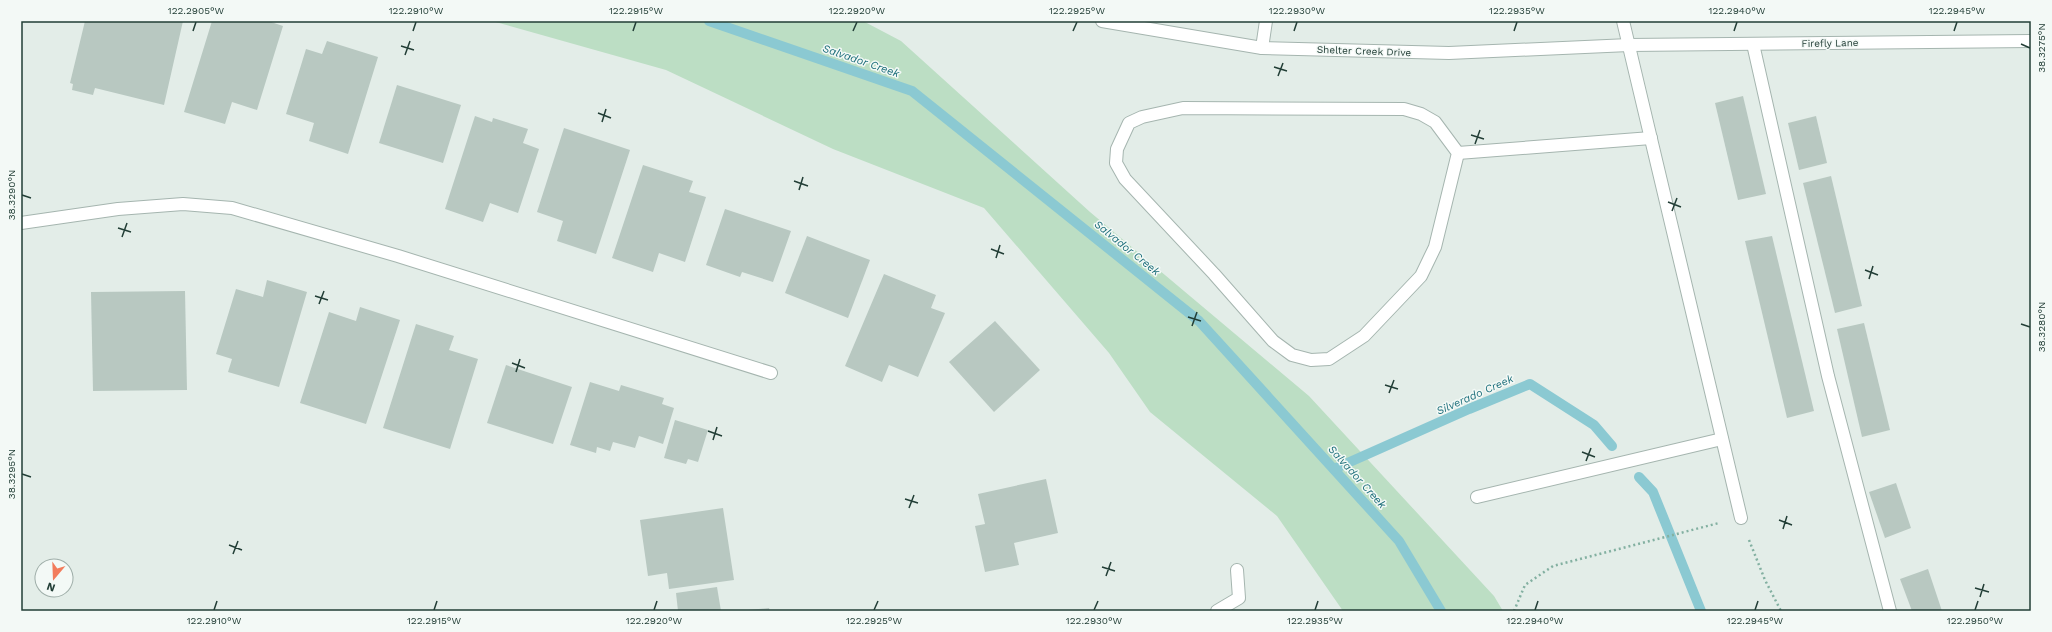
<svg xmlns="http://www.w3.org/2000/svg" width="2052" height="632" viewBox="0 0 2052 632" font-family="'Work Sans',sans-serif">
<rect width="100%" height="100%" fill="#e3ede8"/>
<polygon fill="#bcdec4" points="492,21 863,21 901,41 1090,212 1309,396 1494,596 1503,611 1343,611 1277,516 1150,412 1109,353 984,208 833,149 666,70"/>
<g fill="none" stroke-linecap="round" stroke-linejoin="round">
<g stroke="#8bc9d2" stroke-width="10">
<polyline points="709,21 912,91 1199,321 1399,541 1441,611"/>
<polyline points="1334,469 1469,409 1530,384 1594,425 1612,446"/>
<polyline points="1639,477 1653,492 1701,611"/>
</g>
</g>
<g fill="#b8c8c1">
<polygon points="85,21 183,21 164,105 95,88 93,95 72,90 73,84 70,83"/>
<polygon points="212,21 268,21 283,26 257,110 232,102 225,124 184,112"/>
<polygon points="327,41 378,57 348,154 309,141 314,123 286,114 306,49 322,54"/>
<polygon points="397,85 461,105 443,163 379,143"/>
<polygon points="1743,96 1766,194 1738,200 1715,103"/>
<polygon points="475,116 492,122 493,118 528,129 523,143 539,149 518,213 490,203 483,222 445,209"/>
<polygon points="1816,116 1827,163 1799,170 1788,123"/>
<polygon points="564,128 630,150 596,254 557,241 563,221 537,212"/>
<polygon points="643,165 693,181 689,192 706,197 685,262 659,253 653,272 612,258"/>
<polygon points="1831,176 1862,306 1835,313 1803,183"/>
<polygon points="725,209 791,231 773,282 742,272 740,277 706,265"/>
<polygon points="807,236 870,260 848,318 785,293"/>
<polygon points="1772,236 1814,411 1787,418 1745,241"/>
<polygon points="884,274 936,295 931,308 945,313 918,377 889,365 882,382 845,366"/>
<polygon points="267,280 307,292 279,387 228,372 232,359 216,354 236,289 263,297"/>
<polygon points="185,291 187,390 93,391 91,292"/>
<polygon points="360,307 400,320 366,424 300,403 329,312 356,321"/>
<polygon points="995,321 1040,370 994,412 949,362"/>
<polygon points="1864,323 1890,430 1862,437 1837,329"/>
<polygon points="416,324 454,336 449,350 478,359 450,449 383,428"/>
<polygon points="506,365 572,387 553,444 487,423"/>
<polygon points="590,382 619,391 621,385 664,398 662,404 674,408 663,444 639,436 635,448 613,442 610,451 597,447 596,453 570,445"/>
<polygon points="675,420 708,430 698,462 688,459 686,464 664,458"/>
<polygon points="1046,479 1058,533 1014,543 1019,565 985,572 975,526 985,524 978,494"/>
<polygon points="1896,483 1911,528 1885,538 1869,492"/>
<polygon points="723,508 734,580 669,589 667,573 648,576 640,520"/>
<polygon points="1928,569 1942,611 1912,611 1900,579"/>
<polygon points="717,587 721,611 678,611 676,593"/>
<polygon points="769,608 770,611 748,611 748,610"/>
</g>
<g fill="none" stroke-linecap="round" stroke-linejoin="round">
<g stroke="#a5b5af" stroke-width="14">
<g id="service">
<polyline points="1753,44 1828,376 1890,611"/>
<polyline points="1262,48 1266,21"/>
<polygon points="1183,108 1404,109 1421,114 1435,122 1458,153 1435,247 1421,276 1364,336 1329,359 1311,360 1292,355 1273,341 1214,274 1125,179 1116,163 1117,149 1129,123 1142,117"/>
<polyline points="1458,153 1651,138"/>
<polyline points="1477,497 1722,439"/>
</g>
</g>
<g stroke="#a5b5af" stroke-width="14">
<g id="minor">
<polyline points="1102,21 1262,48 1449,53 1629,45 2031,41"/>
<polyline points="1623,21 1741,518"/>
<polyline points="21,223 118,209 183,204 232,208 398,256 771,373"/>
<polyline points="1217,611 1239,598 1237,570"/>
</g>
</g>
<g stroke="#83b0a1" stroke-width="2.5" stroke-dasharray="2 3" stroke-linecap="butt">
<polyline points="1749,540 1765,580 1781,611"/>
<polyline points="1514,611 1525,585 1553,566 1719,523"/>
</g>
<use href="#service" stroke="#fff" stroke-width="12"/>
<use href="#minor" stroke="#fff" stroke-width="12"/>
</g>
<path fill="none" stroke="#223e36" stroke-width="1.5" d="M193,31L196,22M413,31L416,22M633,31L636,22M853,31L857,22M1073,31L1077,22M1294,31L1297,22M1514,31L1517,22M1734,31L1737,22M1954,31L1957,22M2021,44L2030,48M401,46L414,50M405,55L410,41M1274,67L1287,71M1278,76L1283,63M598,113L611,118M602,122L606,109M1471,135L1484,139M1475,144L1480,130M794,181L808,186M799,190L803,177M22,195L31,198M1668,202L1681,207M1672,211L1677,198M118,228L131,232M122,237L127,223M991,249L1004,254M996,258L1000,245M1865,270L1878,275M1869,279L1873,266M315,296L328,300M319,304L324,291M1188,317L1201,321M2021,324L2030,327M1192,326L1197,312M512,363L525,368M516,372L520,359M1385,385L1398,389M1389,393L1394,380M708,431L722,436M713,440L717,427M1582,452L1595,457M1586,461L1591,448M22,474L31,477M905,499L918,503M909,508L914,495M1779,520L1792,525M1783,529L1787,516M229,545L242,550M233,554L238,541M1102,567L1115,571M1106,576L1111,562M1975,588L1989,592M1980,597L1984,584M214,610L217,601M434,610L437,601M654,610L657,601M874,610L878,601M1094,610L1098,601M1315,610L1318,601M1535,610L1538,601M1755,610L1758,601M1975,610L1978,601"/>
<g text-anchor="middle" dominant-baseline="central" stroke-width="3" stroke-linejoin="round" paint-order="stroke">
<g font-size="10" fill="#223e36" stroke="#f3f9f6">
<text transform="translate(1830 43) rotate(-1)">Firefly Lane</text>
<text transform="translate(1364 51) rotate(2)">Shelter Creek Drive</text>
</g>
<g font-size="11" font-style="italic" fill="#1c6e7a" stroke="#f3f9f6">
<text transform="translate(861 61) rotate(19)">Salvador Creek</text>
<text transform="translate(1127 248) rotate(39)">Salvador Creek</text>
<text transform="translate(1475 395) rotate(-24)">Silverado Creek</text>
<text transform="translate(1357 477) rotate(48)">Salvador Creek</text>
</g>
</g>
<rect width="2052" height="632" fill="none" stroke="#f3f9f6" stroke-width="44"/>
<g transform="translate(54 578) rotate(199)"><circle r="19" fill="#f3f9f6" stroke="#9faea9"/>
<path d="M0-3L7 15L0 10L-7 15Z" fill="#f27c5c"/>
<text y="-6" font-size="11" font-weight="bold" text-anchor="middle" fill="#223e36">N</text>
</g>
<rect x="22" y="22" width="2008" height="588" fill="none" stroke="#223e36" stroke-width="1.5"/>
<g font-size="10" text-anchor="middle" fill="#223e36">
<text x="196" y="14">122.2905°W</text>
<text x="416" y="14">122.2910°W</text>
<text x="636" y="14">122.2915°W</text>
<text x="857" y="14">122.2920°W</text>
<text x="1077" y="14">122.2925°W</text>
<text x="1297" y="14">122.2930°W</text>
<text x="1517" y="14">122.2935°W</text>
<text x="1737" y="14">122.2940°W</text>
<text x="1957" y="14">122.2945°W</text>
<text transform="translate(2041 48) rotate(-90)" y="4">38.3275°N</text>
<text transform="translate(11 195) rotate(-90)" y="4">38.3290°N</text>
<text transform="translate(2041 327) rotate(-90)" y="4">38.3280°N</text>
<text transform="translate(11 474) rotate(-90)" y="4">38.3295°N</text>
<text x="214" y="624">122.2910°W</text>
<text x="434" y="624">122.2915°W</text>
<text x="654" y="624">122.2920°W</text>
<text x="874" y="624">122.2925°W</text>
<text x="1094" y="624">122.2930°W</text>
<text x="1315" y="624">122.2935°W</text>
<text x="1535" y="624">122.2940°W</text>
<text x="1755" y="624">122.2945°W</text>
<text x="1975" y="624">122.2950°W</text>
</g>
</svg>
